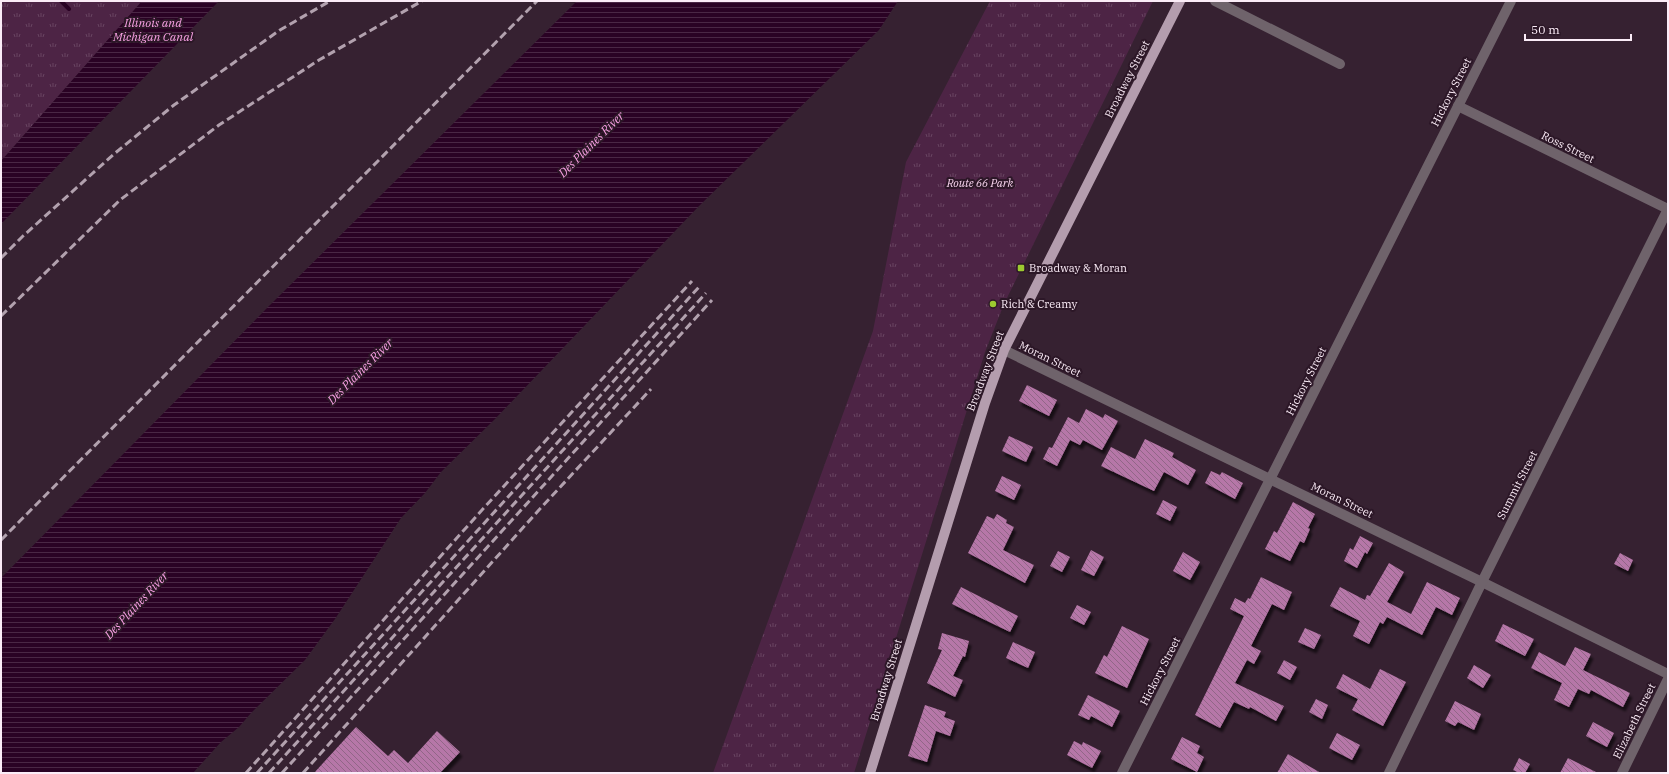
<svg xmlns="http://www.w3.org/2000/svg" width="1669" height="774" viewBox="0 0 1669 774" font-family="'IBM Plex Serif',serif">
<defs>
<pattern id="grass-tufts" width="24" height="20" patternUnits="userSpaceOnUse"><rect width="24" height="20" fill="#4d2445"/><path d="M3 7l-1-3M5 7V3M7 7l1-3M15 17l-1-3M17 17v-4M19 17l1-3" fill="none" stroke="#684461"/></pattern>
<pattern id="water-rules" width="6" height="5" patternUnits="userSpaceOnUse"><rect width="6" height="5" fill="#2a0224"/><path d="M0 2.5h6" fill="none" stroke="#4a2745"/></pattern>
<pattern id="building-back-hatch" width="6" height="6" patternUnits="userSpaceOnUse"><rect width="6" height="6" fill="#b677a8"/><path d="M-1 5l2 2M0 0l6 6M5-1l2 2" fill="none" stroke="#916687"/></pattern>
<filter id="shadow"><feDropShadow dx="2.5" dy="4.5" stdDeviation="1" flood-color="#0009"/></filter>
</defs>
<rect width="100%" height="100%" fill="#362131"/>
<g fill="url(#grass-tufts)">
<polygon points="1,1 142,1 1,161"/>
<polygon points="990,1 1153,1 1004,304 985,352 854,773 713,773 873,331 906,162"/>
</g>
<g fill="url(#water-rules)">
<polygon points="142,1 219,1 1,224 1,161"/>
<polygon points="577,1 898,1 879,30 699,206 495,419 441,472 425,493 401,518 335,619 305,660 251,713 239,727 221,742 193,773 1,773 1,578 268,307"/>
</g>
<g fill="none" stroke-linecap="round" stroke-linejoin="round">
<polyline stroke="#2a0224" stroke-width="4" points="61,1 69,9"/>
</g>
<g fill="url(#building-back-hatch)" filter="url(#shadow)">
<polygon points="1027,385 1057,400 1049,416 1019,401"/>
<polygon points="1086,409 1103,418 1105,414 1118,421 1102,450 1083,440 1080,445 1070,440 1057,466 1043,459 1049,447 1052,448 1068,417 1079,423"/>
<polygon points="1009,436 1033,447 1026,462 1002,451"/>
<polygon points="1145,439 1174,453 1172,457 1196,470 1188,485 1164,472 1154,491 1101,466 1111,447 1135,459"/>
<polygon points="1211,471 1220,475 1222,472 1243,483 1235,499 1205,483"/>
<polygon points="1002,476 1021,485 1014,500 995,491"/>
<polygon points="1163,500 1177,507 1170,521 1156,514"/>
<polygon points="1293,502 1315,514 1308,528 1310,529 1304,543 1300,541 1290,561 1265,549 1274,531 1277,533"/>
<polygon points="997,514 1007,520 1006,523 1014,527 1003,550 1034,565 1025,583 968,553 987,516 994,519"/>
<polygon points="1360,536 1373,543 1367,554 1365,552 1357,568 1344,561 1350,548 1353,550"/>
<polygon points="1091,550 1104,557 1094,576 1081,570"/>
<polygon points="1058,551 1070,557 1062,572 1050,566"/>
<polygon points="1183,552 1200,562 1190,580 1173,571"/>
<polygon points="1620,553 1633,560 1628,571 1614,564"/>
<polygon points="1389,563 1404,572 1387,602 1411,614 1427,582 1460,598 1452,615 1436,607 1422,635 1387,617 1383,624 1380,622 1369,644 1353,636 1360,621 1330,606 1340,587 1365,600 1367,595 1370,596"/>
<polygon points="1261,577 1292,592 1284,610 1272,604 1251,646 1261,651 1254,664 1247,660 1235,683 1284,706 1276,721 1250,707 1249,709 1234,702 1220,728 1195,715 1244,616 1230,609 1235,598 1245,603 1248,598 1250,599"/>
<polygon points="961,587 1018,616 1010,632 952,604"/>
<polygon points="1077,605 1091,612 1084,625 1070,618"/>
<polygon points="1503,624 1534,639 1525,656 1495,641"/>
<polygon points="1122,626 1149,639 1127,688 1095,673 1104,655 1107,657"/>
<polygon points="1305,628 1321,635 1314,649 1298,642"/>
<polygon points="942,633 969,641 965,657 963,656 953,676 963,680 955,697 927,683 942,650 938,649"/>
<polygon points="1013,642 1035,652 1028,668 1006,658"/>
<polygon points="1575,647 1591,654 1583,670 1630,693 1623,707 1591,690 1589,694 1578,689 1569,707 1554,700 1562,683 1531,668 1539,652 1565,666"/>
<polygon points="1284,660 1297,667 1290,680 1277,673"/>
<polygon points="1474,665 1491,675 1483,688 1467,678"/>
<polygon points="1380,669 1406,682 1383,726 1352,710 1358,699 1336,688 1343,674 1370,689"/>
<polygon points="1088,695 1120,711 1112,727 1091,716 1089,720 1078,715"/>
<polygon points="1316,699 1328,705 1322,719 1309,712"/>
<polygon points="1455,701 1481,714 1474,730 1458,722 1455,726 1445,721"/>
<polygon points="925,705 946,712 944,717 955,721 950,736 936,731 927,762 908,756"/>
<polygon points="1593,722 1614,733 1607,747 1586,736"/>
<polygon points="356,727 388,756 394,750 408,763 437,731 460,752 440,773 314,773"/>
<polygon points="1337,733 1360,745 1352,760 1329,748"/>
<polygon points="1182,737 1200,746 1197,753 1204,757 1197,772 1171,759"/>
<polygon points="1074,741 1082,745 1083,742 1101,751 1092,768 1067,755"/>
<polygon points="1288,754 1321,773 1277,773"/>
<polygon points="1519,758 1530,764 1525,773 1519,773 1513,770"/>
<polygon points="1568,758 1598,773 1560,773"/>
</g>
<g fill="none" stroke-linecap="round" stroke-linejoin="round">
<g stroke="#6f636b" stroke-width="10">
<polyline points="1215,1 1340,64"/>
<polyline points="1458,106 1668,209"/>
<polyline points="1004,350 1482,582 1668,674"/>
<polyline points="1122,773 1511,1"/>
<polyline points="1389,773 1482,582 1668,209"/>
<polyline points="1622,773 1668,679"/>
</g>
<polyline stroke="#b49dae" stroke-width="10" points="870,773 985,403 1004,350 1180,1"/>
<g stroke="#b2a1ae" stroke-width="3" stroke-dasharray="8 4" stroke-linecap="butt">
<polyline points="1,258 22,237 114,154 174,105 280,30 330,1"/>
<polyline points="1,316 120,200 219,125 319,60 422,1"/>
<polyline points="1,540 537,1"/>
<polyline points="246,773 482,510 692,281"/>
<polyline points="257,773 699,287"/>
<polyline points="269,773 706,293"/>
<polyline points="282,773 712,300"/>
<polyline points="303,773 538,511 651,389"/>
</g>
</g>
<g fill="#9dca30" stroke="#2c1727" stroke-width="1.5">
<rect x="1017" y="264" width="8" height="8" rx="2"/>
<circle cx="993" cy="304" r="4"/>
</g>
<g text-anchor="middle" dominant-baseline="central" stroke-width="4" stroke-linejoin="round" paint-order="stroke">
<g font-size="11" fill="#fbecf7" stroke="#2c1727">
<text transform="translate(1127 79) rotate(-63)">Broadway Street</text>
<text transform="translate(1451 92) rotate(-63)">Hickory Street</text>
<text transform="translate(1568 147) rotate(26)">Ross Street</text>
<text transform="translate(1050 359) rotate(26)">Moran Street</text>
<text transform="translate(985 371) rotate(-69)">Broadway Street</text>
<text transform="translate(1306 381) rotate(-63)">Hickory Street</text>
<text transform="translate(1517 485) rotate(-63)">Summit Street</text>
<text transform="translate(1342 500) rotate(26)">Moran Street</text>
<text transform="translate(1160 671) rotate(-63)">Hickory Street</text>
<text transform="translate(886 680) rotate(-73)">Broadway Street</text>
<text transform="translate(1634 721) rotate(-64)">Elizabeth Street</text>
</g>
<g font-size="11" font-style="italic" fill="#f9d5ef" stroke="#2c1727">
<text x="980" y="183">Route 66 Park</text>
</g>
<g font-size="11" fill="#fbecf7" stroke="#2c1727" text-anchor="start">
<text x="1029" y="268">Broadway &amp; Moran</text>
<text x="1001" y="304">Rich &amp; Creamy</text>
</g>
<g font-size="12" font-style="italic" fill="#f7a0e3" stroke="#2c1727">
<text x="153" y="22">Illinois and<tspan x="153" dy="14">Michigan Canal</tspan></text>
<text transform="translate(591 144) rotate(-45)">Des Plaines River</text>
<text transform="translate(360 371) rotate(-45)">Des Plaines River</text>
<text transform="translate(136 605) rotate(-47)">Des Plaines River</text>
</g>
</g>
<rect width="1669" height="774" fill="none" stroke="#fbecf7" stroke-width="4"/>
<path d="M1525 34v6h106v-6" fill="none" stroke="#fbecf7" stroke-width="2"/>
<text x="1531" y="34" font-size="12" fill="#fbecf7" stroke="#2c1727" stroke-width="3" paint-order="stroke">50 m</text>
</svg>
